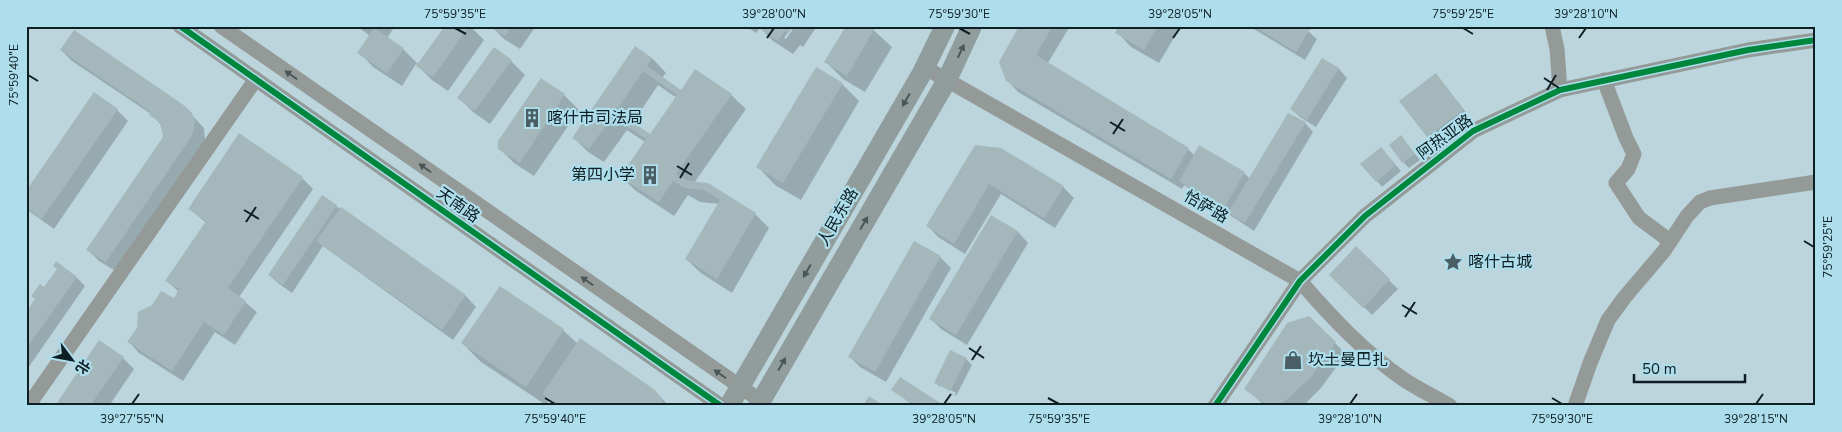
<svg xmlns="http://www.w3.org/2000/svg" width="1842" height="432" viewBox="0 0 1842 432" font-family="'Nunito Sans','Noto Sans SC',sans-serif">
<rect width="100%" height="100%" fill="#bcd5dd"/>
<g fill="#0003" fill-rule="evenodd">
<polygon points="357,26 395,26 387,38 403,49 419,65 446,26 470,26 484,40 448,91 432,80 416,64 402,86 373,67 359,52 370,36"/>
<polygon points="491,26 536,26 520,49 504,39"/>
<polygon points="746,26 792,26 784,38 786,39 795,26 817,26 803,47 800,45 793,54 773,41 760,28 756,33"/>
<polygon points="869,26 892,47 865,92 843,79 826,62"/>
<polygon points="1021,26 1070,26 1048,63 1188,149 1195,156 1244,173 1250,179 1305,123 1313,132 1254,231 1184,185 1182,189 1018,92 1007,80"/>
<polygon points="1120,26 1181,26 1159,63 1131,47 1117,32"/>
<polygon points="1249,26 1302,26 1317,39 1305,60"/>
<polygon points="61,50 184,107 204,128 205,140 117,272 99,261 88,250 164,138 162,126 151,114 72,61"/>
<path d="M652,58L666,73L662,78L681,91L731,95L746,109L694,183L755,214L769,228L732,293L701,273L686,259L719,204L700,202L688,195L674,216L636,191L621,177L645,142L627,130L604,162L588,152L574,138ZM658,85L677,98L650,136L632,124Z"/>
<polygon points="1322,59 1339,69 1347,78 1316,127 1300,117 1291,109"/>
<polygon points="511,61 525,75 490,124 473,112 459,98"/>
<polygon points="1436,75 1444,84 1471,119 1436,145 1428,137 1401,101"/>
<polygon points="541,79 564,95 579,110 534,176 514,163 499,148"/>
<polygon points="842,84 859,101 801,200 775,185 758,167"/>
<polygon points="117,110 128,121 54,229 26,209 26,193"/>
<polygon points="240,135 302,178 313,189 239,297 257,312 235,345 215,332 183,381 139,353 129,342 174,300 178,291 167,281 206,223 190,209"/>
<polygon points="1401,137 1420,160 1409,168 1403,162"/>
<polygon points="1000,149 1063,187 1074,198 1055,228 1001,194 965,254 938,237 928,226"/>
<polygon points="1386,154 1401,171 1382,187 1377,181"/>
<polygon points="336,206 466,296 476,307 453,340 323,246 292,293 278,283 269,275"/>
<polygon points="992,217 1018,232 1028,243 967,345 941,329 930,318"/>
<polygon points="1356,248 1398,289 1372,315 1330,274"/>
<polygon points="940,257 951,268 886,382 860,367 849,356"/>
<polygon points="56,263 77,278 85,286 26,371 26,314 58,270"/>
<polygon points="1309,317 1346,354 1321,388 1303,406 1265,406 1246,389"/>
<polygon points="563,330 578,344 655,391 669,406 556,406 549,400 546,405 481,362 462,343"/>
<polygon points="123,358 134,369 109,406 57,406"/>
<polygon points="966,359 972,365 956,396 940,387 955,395 956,393 940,384 940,387 935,382"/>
<polygon points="893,390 942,406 914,406"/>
</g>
<g fill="#a4b8bc" fill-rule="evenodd">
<polygon points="445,26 469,26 433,77 416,66"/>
<polygon points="490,26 512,26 505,36"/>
<polygon points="756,26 793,26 788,34 785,31 778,41"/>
<polygon points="846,26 872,26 875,28 847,76 824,62"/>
<polygon points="1019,26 1053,26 1036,55 1189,148 1171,179 1006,81 999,62"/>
<polygon points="1119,26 1158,26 1144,50 1115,33"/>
<polygon points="1253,26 1304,26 1310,29 1296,52"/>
<polygon points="374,28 404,48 387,73 357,53"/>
<polygon points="74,30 185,106 192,113 195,121 194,129 191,137 106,262 86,250 163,137 160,122 149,115 151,112 60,50"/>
<path d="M635,46L652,58L647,66L681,90L695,69L732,94L676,174L689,181L708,183L756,213L717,279L685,259L720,200L704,190L684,188L673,181L659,202L620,177L646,139L612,117L589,149L572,138ZM643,71L677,95L650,134L616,111Z"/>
<polygon points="494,47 512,60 475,111 457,98"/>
<polygon points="1322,58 1339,68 1307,120 1290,109"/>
<polygon points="816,67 843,83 783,183 756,167"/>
<polygon points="1436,73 1463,110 1427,137 1399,101"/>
<polygon points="541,78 565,94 520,163 498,149 498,141"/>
<polygon points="94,92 118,109 42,219 26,208 26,191"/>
<polygon points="1288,113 1306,122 1245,223 1228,213"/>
<polygon points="239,133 303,177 228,288 246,301 224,335 204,322 172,371 127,342 137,328 138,312 152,305 161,291 174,298 179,289 165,281 206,221 188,209"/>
<polygon points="1401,135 1415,154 1402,163 1389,145"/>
<polygon points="975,145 1001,148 1064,186 1044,218 989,184 954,244 926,226"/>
<polygon points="1199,145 1245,172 1224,208 1179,181"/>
<polygon points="1381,147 1396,165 1376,182 1360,164"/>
<polygon points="322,195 337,205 283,285 268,275"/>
<polygon points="341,207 466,295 442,330 316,241"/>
<polygon points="991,215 1018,231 956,335 929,319"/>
<polygon points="914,241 941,256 875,372 848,357"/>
<polygon points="1356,246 1390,279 1363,308 1329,275"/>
<polygon points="56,261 77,277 26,349 26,312 35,299 31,296 40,284 44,287 57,269 53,266"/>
<polygon points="500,286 564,329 526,387 461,343"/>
<polygon points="1309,316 1336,342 1311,377 1280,406 1267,406 1244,389 1287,323"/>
<polygon points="580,338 655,390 662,399 664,406 559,406 542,394"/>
<polygon points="99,340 124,357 90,406 55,406"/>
<polygon points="950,350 967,358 950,391 934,383"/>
<polygon points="900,377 945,406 915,406 891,390"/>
<polygon points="869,396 884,406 863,406"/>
</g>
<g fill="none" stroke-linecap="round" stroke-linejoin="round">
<g stroke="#939a97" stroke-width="15">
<polyline points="180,26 721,406"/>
<polyline points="221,26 761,401"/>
<polyline points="1552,26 1557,49 1560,90"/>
<path d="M924,67L1300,281C1331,317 1364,352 1403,379C1418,389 1435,397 1450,406"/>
<polyline points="1604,80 1626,138 1634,154 1628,169 1616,183 1639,218 1670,241"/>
<polyline points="28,406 256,79"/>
<polyline points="1215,406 1300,281 1365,216 1473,131 1560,90 1748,50 1816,40"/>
<polyline points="1575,406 1590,363 1608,320 1624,298 1664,251 1687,216 1700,202 1710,198 1816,182"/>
</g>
<g stroke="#919c9c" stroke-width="20">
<polyline points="729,406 922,73 945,26"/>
<polyline points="758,406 947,80 972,26"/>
</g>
<g stroke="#aeddeb" stroke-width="9">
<g id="cycleway">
<polyline points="180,26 721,406"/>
<polyline points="1215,406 1300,281 1365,216 1473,131 1560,90 1748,50 1816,40"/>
</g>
</g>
<use href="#cycleway" stroke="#00873e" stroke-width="6"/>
</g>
<defs><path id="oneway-solid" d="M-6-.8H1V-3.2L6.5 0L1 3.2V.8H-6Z" transform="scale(1.25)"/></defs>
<g fill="#48575a">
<use href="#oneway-solid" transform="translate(961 51) rotate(-65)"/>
<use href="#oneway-solid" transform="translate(906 100) rotate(120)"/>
<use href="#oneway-solid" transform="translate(864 223) rotate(-60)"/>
<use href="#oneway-solid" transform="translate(807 271) rotate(120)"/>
<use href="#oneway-solid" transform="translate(782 364) rotate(-60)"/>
</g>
<g fill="#495658">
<use href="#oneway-solid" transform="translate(291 75) rotate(-145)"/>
<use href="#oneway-solid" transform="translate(425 168) rotate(-145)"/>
<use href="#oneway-solid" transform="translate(587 281) rotate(-145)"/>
<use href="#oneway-solid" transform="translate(720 374) rotate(-145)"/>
</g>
<path fill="none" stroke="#0d1f24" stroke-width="2" d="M455,28L466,34M959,28L970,34M1463,28L1473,34M767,38L774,28M1173,38L1180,28M1579,38L1586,28M28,75L38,81M1544,78L1559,88M1547,90L1556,75M1110,122L1125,131M1113,134L1123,119M677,166L692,175M680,178L689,163M244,210L259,219M246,222L256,207M1804,241L1814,247M1402,305L1417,314M1405,317L1415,302M969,348L984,358M972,360L981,346M545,398L555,404M1048,398L1059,404M1552,398L1562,404M132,404L139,394M944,404L951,394M1350,404L1357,394M1756,404L1763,394"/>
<defs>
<g id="building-bare" transform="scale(1.5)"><path d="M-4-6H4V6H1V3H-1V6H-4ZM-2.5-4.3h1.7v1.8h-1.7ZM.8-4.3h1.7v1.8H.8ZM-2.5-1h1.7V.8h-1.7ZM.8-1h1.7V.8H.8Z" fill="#4a5f65" stroke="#aeddeb" stroke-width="2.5" paint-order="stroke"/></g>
<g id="sight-bare" transform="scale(1.5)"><path d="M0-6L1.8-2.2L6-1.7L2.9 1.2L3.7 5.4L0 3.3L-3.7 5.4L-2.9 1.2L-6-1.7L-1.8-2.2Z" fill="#4a5f65" stroke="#aeddeb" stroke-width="2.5" paint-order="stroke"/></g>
<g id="shop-bare" transform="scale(1.5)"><path d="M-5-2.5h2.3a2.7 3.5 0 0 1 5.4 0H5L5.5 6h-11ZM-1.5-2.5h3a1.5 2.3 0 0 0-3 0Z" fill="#4a5f65" stroke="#aeddeb" stroke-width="2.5" paint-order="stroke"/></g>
</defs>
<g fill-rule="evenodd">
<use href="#building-bare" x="532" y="118"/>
<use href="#building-bare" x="650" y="175"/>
<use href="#sight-bare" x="1453" y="262"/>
<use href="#shop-bare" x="1293" y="360"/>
</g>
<g text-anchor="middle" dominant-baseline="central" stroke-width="4.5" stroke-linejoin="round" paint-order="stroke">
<g font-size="16" fill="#0d1f24" stroke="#aeddeb" text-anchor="start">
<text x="547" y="118">喀什市司法局</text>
<text x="635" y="175" text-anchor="end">第四小学</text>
<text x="1468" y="262">喀什古城</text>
<text x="1308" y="360">坎土曼巴扎</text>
</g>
<g font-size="16" fill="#0d1f24" stroke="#aeddeb">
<text transform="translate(1445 137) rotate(-36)">阿热亚路</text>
<text transform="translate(458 205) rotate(35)">天南路</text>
<text transform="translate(1206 207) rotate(30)">恰萨路</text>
<text transform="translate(838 217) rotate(-60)">人民东路</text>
</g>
</g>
<rect width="1842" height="432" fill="none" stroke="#aeddeb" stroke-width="55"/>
<g transform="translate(72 360) rotate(122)" stroke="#aeddeb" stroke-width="4" paint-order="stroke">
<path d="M0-4L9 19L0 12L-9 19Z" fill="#0d1f24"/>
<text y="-8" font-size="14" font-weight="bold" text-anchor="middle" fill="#0d1f24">北</text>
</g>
<path d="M1634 374v8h111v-8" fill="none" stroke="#0d1f24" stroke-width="2.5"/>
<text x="1642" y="374" font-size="15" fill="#0d1f24" stroke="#aeddeb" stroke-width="4" paint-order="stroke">50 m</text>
<rect x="28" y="28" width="1786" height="376" fill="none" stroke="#0d1f24" stroke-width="2"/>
<g font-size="12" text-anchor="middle" fill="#0d1f24">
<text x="455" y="18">75°59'35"E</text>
<text x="774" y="18">39°28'00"N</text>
<text x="959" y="18">75°59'30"E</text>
<text x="1180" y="18">39°28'05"N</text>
<text x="1463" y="18">75°59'25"E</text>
<text x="1586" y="18">39°28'10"N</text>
<text transform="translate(14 75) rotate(-90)" y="4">75°59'40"E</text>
<text transform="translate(1828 247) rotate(-90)" y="4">75°59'25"E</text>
<text x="132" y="423">39°27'55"N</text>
<text x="555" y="423">75°59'40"E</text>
<text x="944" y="423">39°28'05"N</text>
<text x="1059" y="423">75°59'35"E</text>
<text x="1350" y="423">39°28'10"N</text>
<text x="1562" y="423">75°59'30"E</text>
<text x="1756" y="423">39°28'15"N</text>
</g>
</svg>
